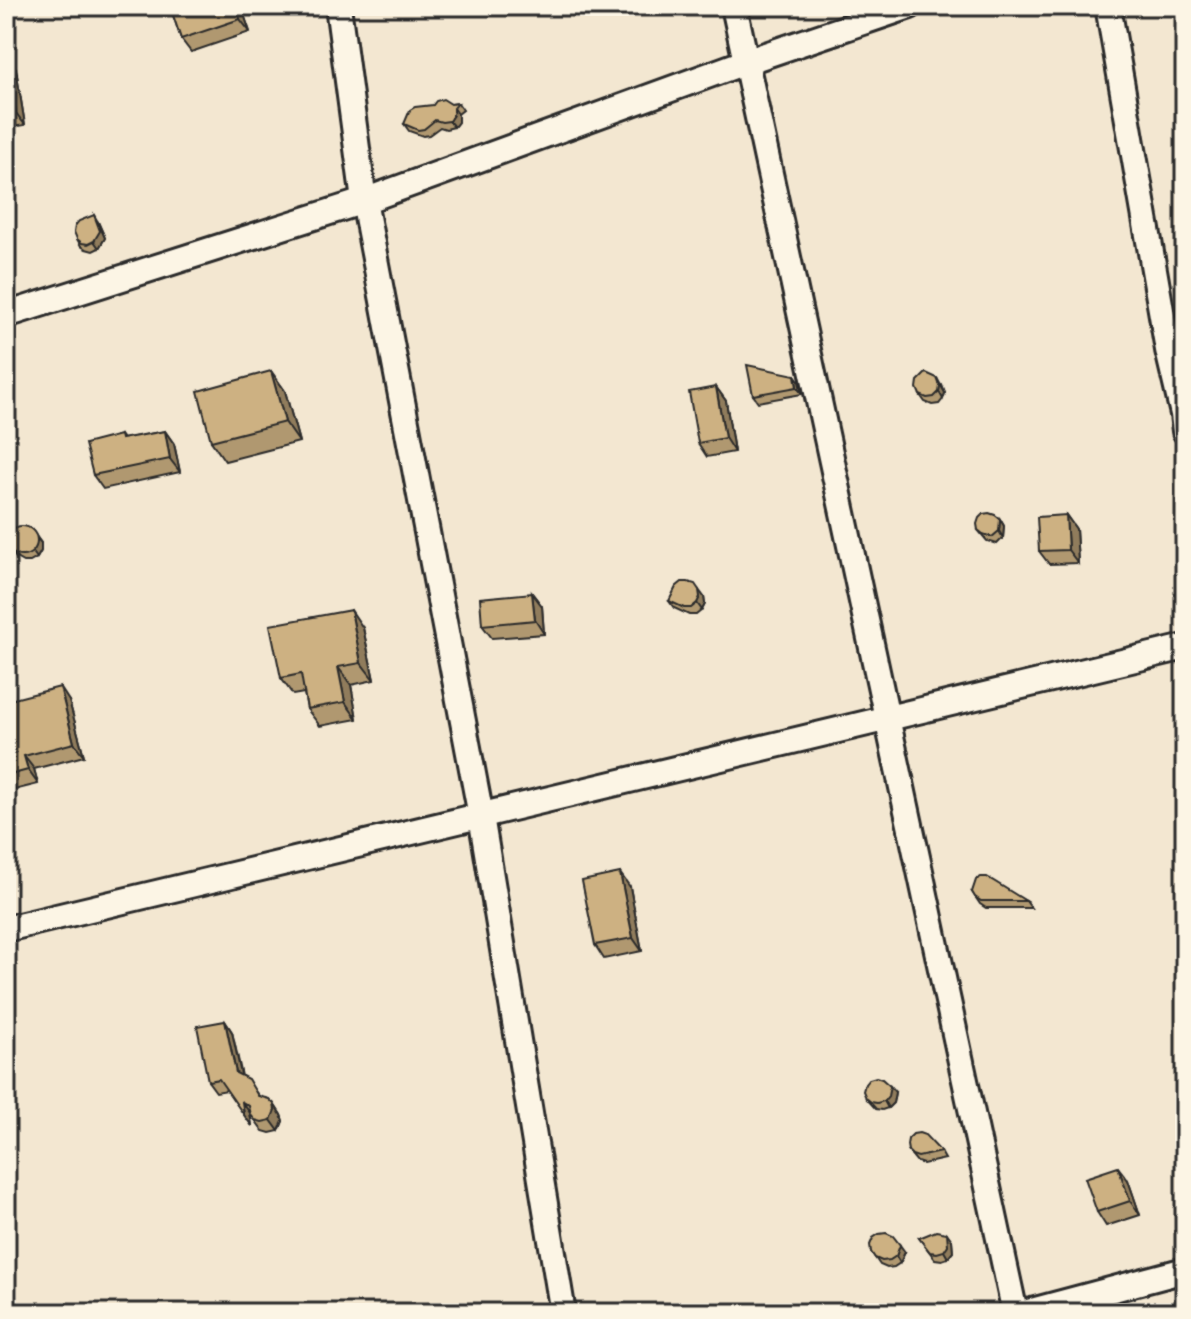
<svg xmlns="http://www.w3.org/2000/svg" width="1191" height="1319" viewBox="0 0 1191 1319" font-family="Mali,sans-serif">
<rect width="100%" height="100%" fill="#f3e7d1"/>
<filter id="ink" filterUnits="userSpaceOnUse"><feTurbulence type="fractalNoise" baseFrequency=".0125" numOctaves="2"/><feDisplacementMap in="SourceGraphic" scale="16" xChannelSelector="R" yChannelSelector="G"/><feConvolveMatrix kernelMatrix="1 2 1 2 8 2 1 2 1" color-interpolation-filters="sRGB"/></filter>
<g filter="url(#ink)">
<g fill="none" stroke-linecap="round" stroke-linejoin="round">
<g stroke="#2b2b2b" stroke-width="30">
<g id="minor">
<polyline points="338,6 364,201 481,816 563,1313"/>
<polyline points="734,6 1015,1313"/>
<polyline points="1108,6 1168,350 1183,414 1185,431"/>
<polyline points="6,315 364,201 745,62 910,6"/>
<polyline points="6,929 1185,647"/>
<polyline points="1024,1313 1185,1270"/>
</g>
</g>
<use href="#minor" stroke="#fcf5e5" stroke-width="24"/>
</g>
<g fill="#b09870" stroke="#2b2b2b" stroke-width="2">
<polygon points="170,6 241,6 250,32 191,52 181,39"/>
<polygon points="6,40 13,50 14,66 16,69 25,125 6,128"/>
<polygon points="458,103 463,110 458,114 458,122 454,127 446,129 440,127 429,135 423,136 409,131 404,124 451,104"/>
<polygon points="98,222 105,238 99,248 93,251 86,249 81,246 77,239"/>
<polygon points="271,371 285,391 299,442 225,461 211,441"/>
<polygon points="795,375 799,381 802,394 758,402 753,395"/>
<polygon points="942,385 945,393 943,399 939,404 932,405 925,402 920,395"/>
<polygon points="716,387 726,401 734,452 707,457 698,443"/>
<polygon points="165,431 174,444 180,472 103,489 93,475 120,435 123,439"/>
<polygon points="1066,515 1076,529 1078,563 1049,564 1039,551"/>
<polygon points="1000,519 1004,526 1003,538 997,544 987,541 978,530"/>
<polygon points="32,530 41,543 41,551 37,558 30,562 23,562 16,558 11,551"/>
<polygon points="532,593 542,606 544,634 492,638 482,625"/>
<polygon points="704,597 705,604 702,610 696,615 689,615 674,608 669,601"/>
<polygon points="363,628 374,680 351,685 357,719 320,726 307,709 304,693 293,695 281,678"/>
<polygon points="6,701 69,701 84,756 34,769 38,784 6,792"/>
<polygon points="630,887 642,951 604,959 595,945"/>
<polygon points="972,892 1026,901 1031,908 986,908 980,904"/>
<polygon points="225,1021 232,1032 242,1076 259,1096 274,1104 281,1115 283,1121 279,1131 270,1133 263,1131 250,1113 252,1126 227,1090 216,1092 208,1081"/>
<polygon points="895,1092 893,1103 888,1108 882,1110 876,1109 866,1098"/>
<polygon points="908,1151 941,1152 945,1159 923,1164 917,1162"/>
<polygon points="1128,1180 1140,1215 1106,1226 1097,1212"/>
<polygon points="919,1238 952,1240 953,1252 948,1258 942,1260 935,1259"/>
<polygon points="871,1252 905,1252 900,1263 894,1267 887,1268 880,1265"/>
</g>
<g fill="#907c5b" stroke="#2b2b2b" stroke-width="2">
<polygon points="236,6 241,6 250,32 240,19"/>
<polygon points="6,40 13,50 14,66 16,69 25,125 16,113 6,57"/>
<polygon points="454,108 458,114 458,122 454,127 449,121"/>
<polygon points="94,215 98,222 105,238 99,248 94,241"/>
<polygon points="271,371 285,391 299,442 285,422"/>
<polygon points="795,375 799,381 802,394 797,387"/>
<polygon points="937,378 945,393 943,399 939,392"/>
<polygon points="716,387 726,401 734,452 725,438"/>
<polygon points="165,431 174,444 180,472 170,459"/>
<polygon points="1066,515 1076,529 1078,563 1068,550"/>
<polygon points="1000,519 1004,526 1003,538 999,531"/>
<polygon points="36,537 41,543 41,551 37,558 32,551"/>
<polygon points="699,590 704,597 705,604 702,610 697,603"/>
<polygon points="532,593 542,606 544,634 535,620"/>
<polygon points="351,610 363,628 374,680 361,663"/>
<polygon points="338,667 351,685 357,719 345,702"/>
<polygon points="60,687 69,701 84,756 74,743"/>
<polygon points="24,756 34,769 38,784 28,770"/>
<polygon points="620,873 630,887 642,951 633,938"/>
<polygon points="225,1021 232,1032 243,1084 236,1073"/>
<polygon points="890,1086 895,1092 893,1103 888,1108 884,1101"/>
<polygon points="242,1102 250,1113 252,1126 244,1115"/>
<polygon points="274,1104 281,1115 283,1121 279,1131 271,1120"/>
<polygon points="1118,1167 1128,1180 1140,1215 1130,1201"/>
<polygon points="947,1233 952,1240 953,1252 948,1258 944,1251"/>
<polygon points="900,1245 905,1252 900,1263 896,1256"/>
</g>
<g fill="#cdb182" stroke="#2b2b2b" stroke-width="2">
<polygon points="170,6 236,6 240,19 181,39"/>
<polygon points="8,56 16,113 6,114 6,57"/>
<polygon points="443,99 451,104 458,103 454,108 453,115 449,121 442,122 435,120 424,129 418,130 404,124 410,110 415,107 433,105 436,101"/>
<polygon points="94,215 100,231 94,241 88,244 82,243 77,239 74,232 75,226 79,221"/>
<polygon points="747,365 795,375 797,387 753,395"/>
<polygon points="271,371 285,422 211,441 198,391"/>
<polygon points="926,373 937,378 940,386 939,392 934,397 927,398 920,395 917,388 918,381"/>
<polygon points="716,387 725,438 698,443 689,392"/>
<polygon points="165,431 170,459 93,475 85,444 120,435 121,439"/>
<polygon points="989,513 995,515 1000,519 999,531 992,537 983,534 978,530 977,524 979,518 983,514"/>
<polygon points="1066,515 1068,550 1039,551 1037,517"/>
<circle cx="22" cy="541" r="15"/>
<polygon points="682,582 688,582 695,584 699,590 700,597 697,603 691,608 684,608 669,601 676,587"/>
<polygon points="532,593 535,620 482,625 480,598"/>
<polygon points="351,610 361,663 338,667 345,702 307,709 301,674 281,678 270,625"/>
<polygon points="60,687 74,743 24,756 28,770 6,776 6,701"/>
<polygon points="620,873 633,938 595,945 582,881"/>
<polygon points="981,877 987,877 1026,901 981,901 975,897 972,892 976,880"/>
<polygon points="225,1021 236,1073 248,1079 258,1096 269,1099 274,1104 275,1110 271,1120 262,1122 255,1120 251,1115 249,1106 242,1102 244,1115 219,1079 208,1081 197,1026"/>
<polygon points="876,1077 882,1079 890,1086 888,1096 884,1101 877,1103 871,1102 866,1098 863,1091 865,1084 869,1079"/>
<polygon points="919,1133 925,1135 941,1152 918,1157 912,1155 908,1151 907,1145 908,1139 913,1134"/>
<polygon points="1118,1167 1130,1201 1097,1212 1085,1178"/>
<polygon points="936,1231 947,1233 948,1245 944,1251 937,1253 930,1252 919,1238"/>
<polygon points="886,1233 893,1236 900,1245 896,1256 890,1260 882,1261 875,1258 871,1252 870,1245 873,1238 879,1234"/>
</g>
</g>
<rect width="1191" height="1319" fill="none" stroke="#fcf5e5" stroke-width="32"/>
<rect x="16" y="16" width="1159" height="1287" fill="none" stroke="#2b2b2b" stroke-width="3" filter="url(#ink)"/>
</svg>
